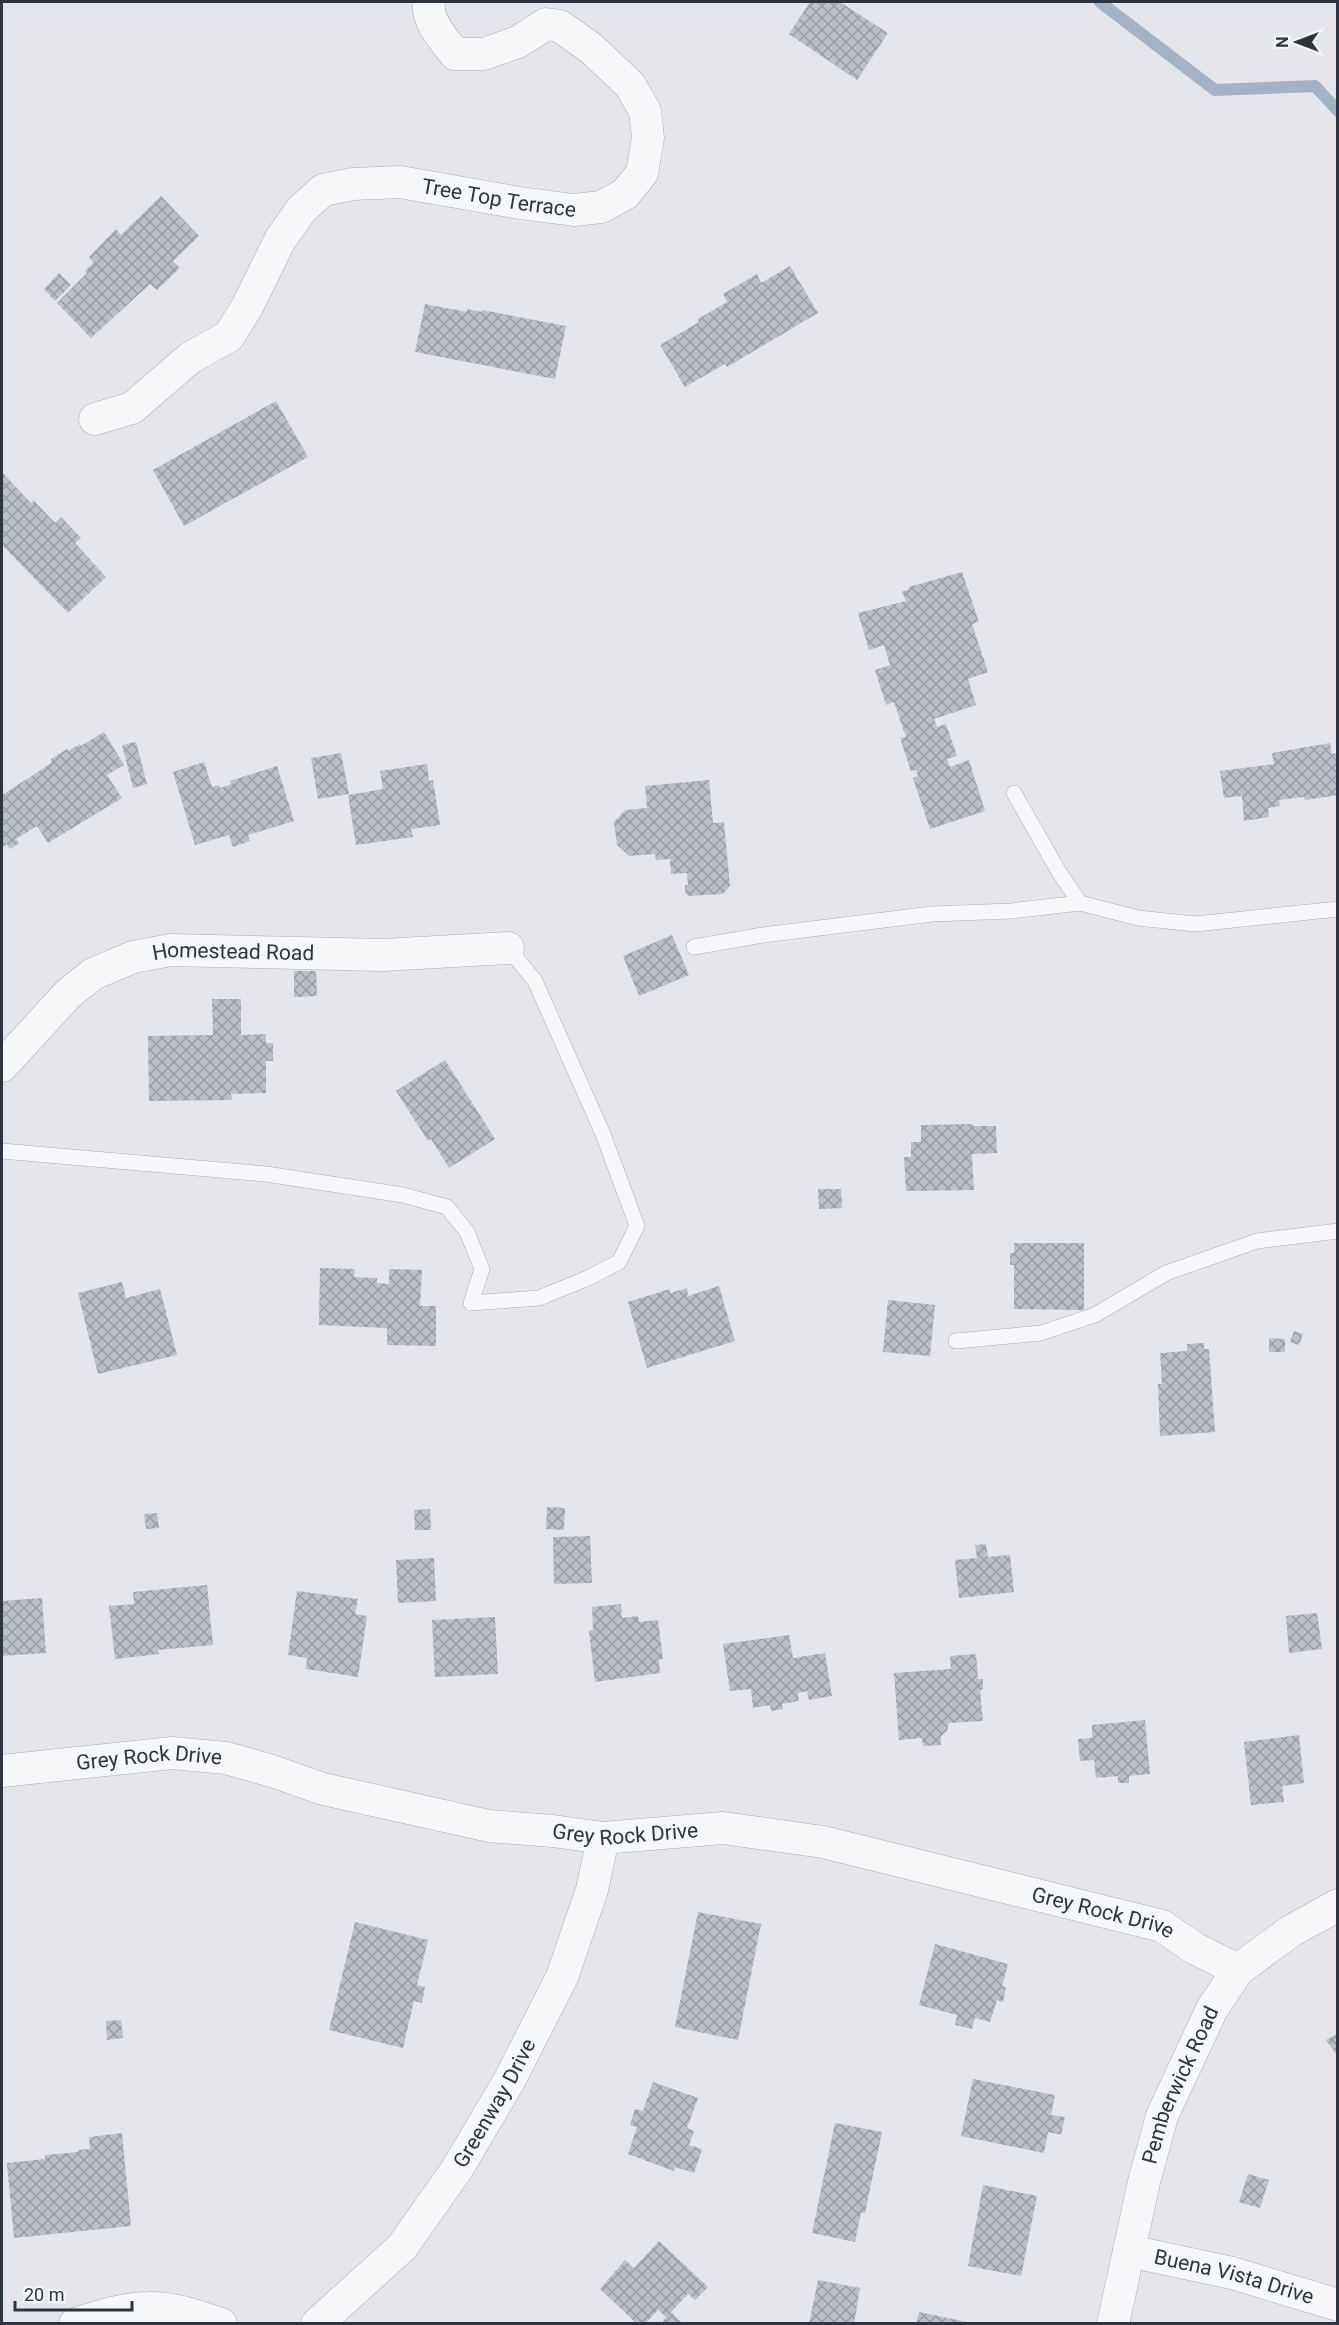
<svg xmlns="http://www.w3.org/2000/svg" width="1339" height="2325" viewBox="0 0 1339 2325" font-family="Roboto,sans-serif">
<defs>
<pattern id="building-cross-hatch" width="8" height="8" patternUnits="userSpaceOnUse" patternTransform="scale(1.5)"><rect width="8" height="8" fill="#bbbfc7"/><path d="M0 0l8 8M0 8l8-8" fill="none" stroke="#989ca3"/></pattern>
</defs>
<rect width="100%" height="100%" fill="#e4e6eb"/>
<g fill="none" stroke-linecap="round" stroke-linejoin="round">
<polyline stroke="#a2b3c8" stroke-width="12" points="1100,2 1215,90 1315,86 1338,111"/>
</g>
<g fill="url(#building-cross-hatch)">
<polygon points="810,2 840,2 888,33 857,80 789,34"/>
<polygon points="161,196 199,236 173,261 180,268 157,290 150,284 91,338 57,303 87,273 85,271 94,262 89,257 116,229 121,235"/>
<polygon points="790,266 818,313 727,367 725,364 685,387 660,345 699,322 698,319 727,302 723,294 757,274 761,283"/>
<polygon points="59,273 71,285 55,301 44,289"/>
<polygon points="425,304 467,312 467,309 482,312 482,310 566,326 555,379 415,352"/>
<polygon points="276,401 308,457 184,526 153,470"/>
<polygon points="2,472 31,503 34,501 55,523 61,517 81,538 75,543 106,577 68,613 2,545"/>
<polygon points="962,572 979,622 972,624 988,672 968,679 976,705 934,719 937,727 946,724 957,756 947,759 950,767 969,760 985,811 930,829 913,778 918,776 916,770 911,771 900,738 906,737 894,702 886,705 875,670 890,665 884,645 869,650 858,613 906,601 902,592 909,589 909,587"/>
<polygon points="104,732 124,765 107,775 122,798 48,843 37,826 16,839 19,843 10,849 7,844 2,848 2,795 47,766 52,762 51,759 67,749 68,751 80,744 81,746"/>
<polygon points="136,742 147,784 133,788 122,745"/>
<polygon points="1330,743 1332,754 1338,753 1338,795 1305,800 1304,797 1279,800 1280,806 1268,808 1269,817 1244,821 1242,796 1224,798 1220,771 1274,764 1272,753"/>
<polygon points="341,753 349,794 318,799 311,758"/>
<polygon points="204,762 212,787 219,785 220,788 232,784 230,781 277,766 294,821 248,835 250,841 233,847 229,835 195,845 173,772"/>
<polygon points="427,764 429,781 433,780 440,825 411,829 413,837 356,845 348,795 383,789 380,771"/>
<polygon points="709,780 713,823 724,822 730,886 723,894 689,896 685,893 685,885 688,885 687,873 671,874 670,859 656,860 655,854 629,856 617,845 614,822 625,810 647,808 645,786"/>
<polygon points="672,935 689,975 639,996 623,956"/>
<polygon points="294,971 316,971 317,996 294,997"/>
<polygon points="212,999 241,999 241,1035 266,1034 266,1043 273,1043 273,1061 266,1061 266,1093 231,1094 232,1100 149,1101 148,1036 213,1035"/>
<polygon points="445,1060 495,1139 449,1168 431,1139 428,1141 396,1091"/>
<polygon points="973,1124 973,1126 996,1126 997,1153 972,1154 974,1190 906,1191 904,1157 911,1157 911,1142 921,1142 921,1125"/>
<polygon points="818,1189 841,1189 842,1208 819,1209"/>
<polygon points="1014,1243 1084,1243 1084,1310 1014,1309 1014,1265 1010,1265 1010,1253 1014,1253"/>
<polygon points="320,1268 355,1269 354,1277 377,1278 377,1283 389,1284 389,1269 422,1270 420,1306 436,1306 436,1346 387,1345 387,1328 319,1325"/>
<polygon points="122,1282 126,1298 160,1289 177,1355 98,1374 78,1293"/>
<polygon points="719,1286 735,1341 647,1368 628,1302 670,1289 670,1293 687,1288 688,1296"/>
<polygon points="888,1300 935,1305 930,1356 883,1352"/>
<polygon points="1294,1331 1303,1334 1299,1345 1290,1342"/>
<polygon points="1269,1338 1285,1339 1285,1352 1269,1352"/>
<polygon points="1204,1343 1204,1349 1209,1349 1215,1432 1160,1436 1158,1384 1162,1384 1160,1353 1187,1351 1187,1344"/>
<polygon points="547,1507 565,1508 564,1530 546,1529"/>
<polygon points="430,1509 431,1530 415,1530 414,1510"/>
<polygon points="157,1513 159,1528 146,1529 144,1514"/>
<polygon points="590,1536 592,1583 554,1584 553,1537"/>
<polygon points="986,1544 988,1557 1010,1555 1014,1592 959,1598 955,1560 977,1558 975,1545"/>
<polygon points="434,1558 436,1601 398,1603 396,1560"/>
<polygon points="207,1585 213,1645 158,1650 159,1654 115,1659 109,1606 134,1604 133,1592"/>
<polygon points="297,1591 358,1599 355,1614 367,1616 358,1677 306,1669 307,1658 288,1655"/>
<polygon points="42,1598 46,1653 2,1656 2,1601"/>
<polygon points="621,1604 622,1618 638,1616 639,1622 658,1620 663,1659 659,1660 660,1673 595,1682 589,1631 593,1630 592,1607"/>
<polygon points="1317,1613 1322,1649 1289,1653 1286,1616"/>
<polygon points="495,1617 498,1674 435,1677 432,1620"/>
<polygon points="789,1635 793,1658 825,1653 832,1696 809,1700 807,1691 798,1693 799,1701 782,1704 783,1709 771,1711 770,1705 753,1708 751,1689 730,1691 723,1644"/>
<polygon points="976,1654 978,1679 983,1679 983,1689 980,1690 983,1721 949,1723 947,1731 941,1736 941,1745 923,1746 922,1738 899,1740 894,1673 951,1669 950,1656"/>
<polygon points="1145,1720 1150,1774 1129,1776 1129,1783 1118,1783 1118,1776 1096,1778 1094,1760 1080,1761 1078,1739 1092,1738 1092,1725"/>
<polygon points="1299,1735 1304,1783 1282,1786 1284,1802 1251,1805 1244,1742"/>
<polygon points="698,1912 761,1924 738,2040 675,2027"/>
<polygon points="355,1922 428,1940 417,1985 425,1987 422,2003 414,2001 403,2048 329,2030"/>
<polygon points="935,1944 1008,1964 1002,1986 1006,1987 1003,2002 997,2000 990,2022 975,2018 972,2029 955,2025 957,2015 919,2005"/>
<polygon points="121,2020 123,2038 107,2040 106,2021"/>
<polygon points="1338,2033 1338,2057 1326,2040"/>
<polygon points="973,2079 1055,2095 1051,2115 1065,2117 1061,2135 1048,2132 1044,2153 961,2136"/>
<polygon points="653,2082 698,2098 687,2128 694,2131 689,2145 702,2149 694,2173 675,2167 674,2171 628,2154 637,2127 630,2125 635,2109 643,2111"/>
<polygon points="835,2123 882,2132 865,2213 861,2213 855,2242 812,2233"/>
<polygon points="122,2133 131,2226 14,2238 7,2163 45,2159 45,2155 78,2152 78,2150 90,2149 89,2137"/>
<polygon points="1248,2174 1269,2180 1260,2208 1239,2202"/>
<polygon points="983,2185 1037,2196 1021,2276 968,2266"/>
<polygon points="659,2241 708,2287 695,2300 688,2294 671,2312 683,2324 661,2324 666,2317 658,2310 645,2324 637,2324 600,2289 625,2260 634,2268"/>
<polygon points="818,2280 860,2288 854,2324 809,2324"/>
<polygon points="919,2312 967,2322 967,2324 916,2324"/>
</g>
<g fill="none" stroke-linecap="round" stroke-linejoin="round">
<g stroke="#a9adb5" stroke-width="16">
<g id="lane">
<polyline points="1014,793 1059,872 1080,903 1138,918 1195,924 1338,909"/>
<polyline points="694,947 763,935 932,914 1011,911 1080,903"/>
<polyline points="2,1151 266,1174 403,1195 447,1207 467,1232 482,1269 471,1303 539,1298 588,1278 619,1262 637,1226 603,1134 535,981 508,948"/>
<polyline points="956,1341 1041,1333 1095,1315 1166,1273 1257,1241 1338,1231"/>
</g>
</g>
<g stroke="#a9adb5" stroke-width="33">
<g id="street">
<path id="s1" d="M95,419L132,408L190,358L229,336L247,307L280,240L301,210L323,190L353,184L400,182L520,203L574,210L601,207L625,194L642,173L648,138L645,111L630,85L592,49L560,26L546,24L518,42L484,54H455C444,40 426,20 429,2"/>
<path id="s2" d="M2,1066L68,994L93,974L133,957L171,950L383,955L508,948"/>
<path id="s3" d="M2,1771L172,1753L226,1758L272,1771L323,1789L489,1826L553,1831L603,1838L723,1828L823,1842L1162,1926L1194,1948L1238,1970"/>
<path id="s4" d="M1129,2251L1232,2273L1338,2305"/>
<path d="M75,2324C98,2317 124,2308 148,2308C173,2307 197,2316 221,2324"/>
<path id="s5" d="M317,2324L402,2247L457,2169L509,2081L562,1977L592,1890L603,1838"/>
<path id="s6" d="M1113,2324L1144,2182L1162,2116L1212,2009L1238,1970L1291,1931L1338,1905"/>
</g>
</g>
<use href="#lane" stroke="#f6f7f9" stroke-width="15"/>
<use href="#street" stroke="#f6f7f9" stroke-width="32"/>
</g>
<g text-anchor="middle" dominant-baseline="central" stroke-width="4.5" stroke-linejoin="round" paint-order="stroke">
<g font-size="21" fill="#2c3442" stroke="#f3f5f8">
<text stroke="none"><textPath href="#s1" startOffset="513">Tree Top Terrace</textPath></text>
<text stroke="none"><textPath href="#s2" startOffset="274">Homestead Road</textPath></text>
<text stroke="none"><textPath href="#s3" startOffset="148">Grey Rock Drive</textPath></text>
<text stroke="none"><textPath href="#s3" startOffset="634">Grey Rock Drive</textPath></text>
<text stroke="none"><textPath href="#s3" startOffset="1122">Grey Rock Drive</textPath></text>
<text stroke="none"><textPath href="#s6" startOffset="249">Pemberwick Road</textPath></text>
<text stroke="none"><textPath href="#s5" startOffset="286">Greenway Drive</textPath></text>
<text stroke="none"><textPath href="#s4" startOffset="108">Buena Vista Drive</textPath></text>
</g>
</g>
<rect width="1339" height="2325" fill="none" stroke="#2c3442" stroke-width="6"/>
<g transform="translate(1297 42) rotate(270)" stroke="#f3f5f8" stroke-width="4.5" paint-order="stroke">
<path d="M0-4.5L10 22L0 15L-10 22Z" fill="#2c3442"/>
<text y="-9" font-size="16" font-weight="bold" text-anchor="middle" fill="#2c3442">N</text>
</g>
<path d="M15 2301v9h117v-9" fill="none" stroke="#2c3442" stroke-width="3"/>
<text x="24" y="2301" font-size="18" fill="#2c3442" stroke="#f3f5f8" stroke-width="4.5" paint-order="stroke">20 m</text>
</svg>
